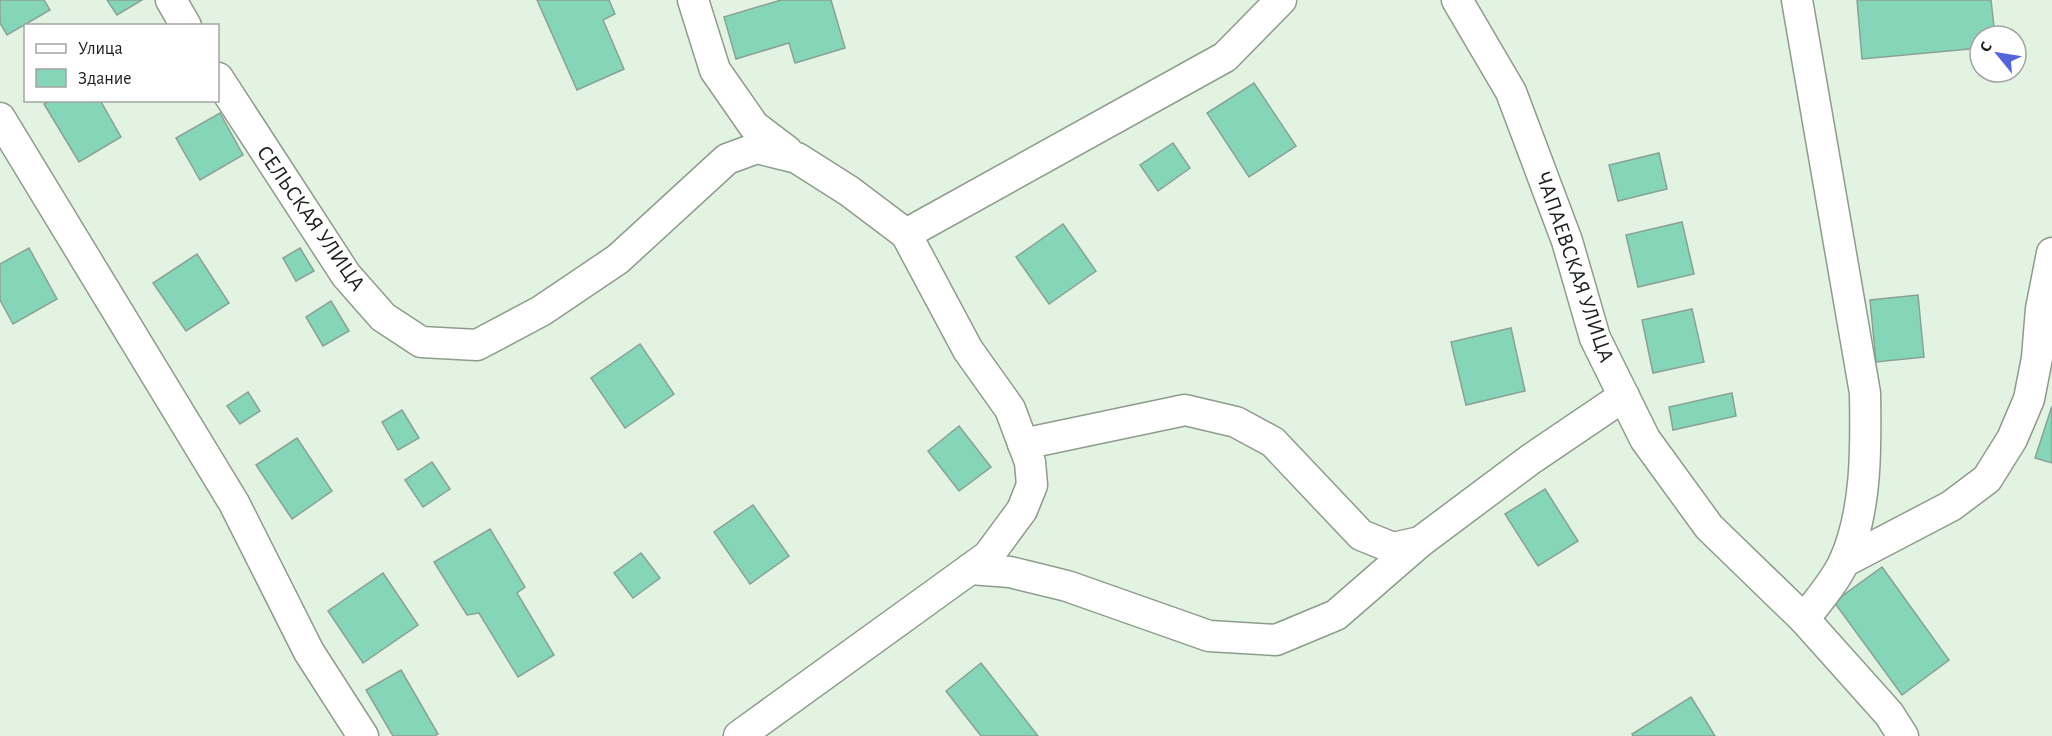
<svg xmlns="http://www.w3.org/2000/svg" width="2052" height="736" viewBox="0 0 2052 736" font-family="'Alegreya Sans',sans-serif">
<rect width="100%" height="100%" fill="#e3f3e1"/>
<g fill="#85d6b8" stroke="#8aa197" stroke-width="1.5">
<polygon points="0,0 44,0 50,10 7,35 0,23"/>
<polygon points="107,0 142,0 117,15"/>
<polygon points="537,0 609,0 615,14 603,20 624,69 577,90"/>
<polygon points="781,0 831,0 845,48 795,63 789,43 736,59 724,17"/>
<polygon points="1857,0 1991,0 1995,36 1980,36 1980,48 1862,59"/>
<polygon points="1254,83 1296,146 1249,177 1207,113"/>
<polygon points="51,100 100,100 121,137 79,162 44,104"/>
<polygon points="220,113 243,155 200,180 176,138"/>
<polygon points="1173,143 1190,168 1158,191 1140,165"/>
<polygon points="1659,153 1667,189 1618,201 1609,165"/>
<polygon points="1682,222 1694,274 1638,287 1626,235"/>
<polygon points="1063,224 1096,271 1049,304 1016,257"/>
<polygon points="29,248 57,299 13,324 0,300 0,264"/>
<polygon points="300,248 314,271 296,281 283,258"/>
<polygon points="197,254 229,303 186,331 153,283"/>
<polygon points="1918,295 1924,357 1876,362 1870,300"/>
<polygon points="331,301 349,331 323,346 306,317"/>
<polygon points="1692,309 1704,362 1653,373 1642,320"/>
<polygon points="1511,328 1525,391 1466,405 1451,342"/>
<polygon points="640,344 674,394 625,428 591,378"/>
<polygon points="248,392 260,411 240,424 227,406"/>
<polygon points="1732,393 1736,416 1673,430 1669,407"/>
<polygon points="2052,406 2052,463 2035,458"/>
<polygon points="402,410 419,438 398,450 382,422"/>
<polygon points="959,426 991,467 959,491 928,451"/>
<polygon points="297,438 332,491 292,519 256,465"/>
<polygon points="432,462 450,489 423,507 405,480"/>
<polygon points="1545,489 1578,541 1538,566 1505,514"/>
<polygon points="753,505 789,556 750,584 714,532"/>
<polygon points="490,529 525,587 517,593 554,655 518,677 479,613 467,615 434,562"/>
<polygon points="641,553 660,578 633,598 614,573"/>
<polygon points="1882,567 1949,660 1902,695 1834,602"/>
<polygon points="383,573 418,625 363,663 328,611"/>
<polygon points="981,663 1038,736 981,736 946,691"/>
<polygon points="401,670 438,734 434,736 393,736 366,690"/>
<polygon points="1691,697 1715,736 1633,736 1632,734"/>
</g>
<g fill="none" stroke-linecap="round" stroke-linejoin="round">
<g stroke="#8d9c8b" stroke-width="33">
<g id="minor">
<polyline points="171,0 186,26"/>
<polyline points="693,0 715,70 754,126 787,151"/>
<polyline points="1457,0 1511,92 1567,241 1595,338 1645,439 1709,527 1804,619 1889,714 1903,736"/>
<path d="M1797,0L1865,393C1866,447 1867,511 1844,562C1834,583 1818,601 1804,619"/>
<polyline points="218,78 346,275 383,317 421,342 477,345 541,311 618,259 727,159 757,148 797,158 849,191 906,234 968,350 1010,409 1030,462 1032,485 1022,510 988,556 739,736"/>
<polyline points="0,118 234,503 309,652 363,736"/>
<polyline points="906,234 1225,57 1281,0"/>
<polyline points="1023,444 1185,410 1236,422 1273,442 1361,535 1393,548 1420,542"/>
<polyline points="1844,562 1951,506 1987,479 2012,439 2029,399 2037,358 2041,309 2052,253"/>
<polyline points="970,569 1010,572 1067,586 1209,636 1276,640 1336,615 1420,542 1531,459 1624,396"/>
</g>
</g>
<use href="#minor" stroke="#fff" stroke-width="30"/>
</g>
<g text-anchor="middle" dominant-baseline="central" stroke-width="4.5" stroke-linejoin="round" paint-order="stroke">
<g font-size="22" fill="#191f19" stroke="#fff">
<text transform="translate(311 218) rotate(55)">СЕЛЬСКАЯ УЛИЦА</text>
<text transform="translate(1575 267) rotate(71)">ЧАПАЕВСКАЯ УЛИЦА</text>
</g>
</g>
<rect x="24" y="24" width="195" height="78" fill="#ffffff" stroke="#a3a5a3" stroke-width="1.5"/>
<rect x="36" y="44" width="30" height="9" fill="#ffffff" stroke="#a3a5a3" stroke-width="1.5"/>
<text x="78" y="54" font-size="18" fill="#191f19">Улица</text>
<rect x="36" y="69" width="30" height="18" fill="#85d6b8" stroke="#a3a5a3" stroke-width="1.5"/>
<text x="78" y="84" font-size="18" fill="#191f19">Здание</text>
<g transform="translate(1998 54) rotate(300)"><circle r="28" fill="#ffffff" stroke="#a3a5a3" stroke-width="1.5"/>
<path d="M0-4.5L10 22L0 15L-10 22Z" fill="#5365db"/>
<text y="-9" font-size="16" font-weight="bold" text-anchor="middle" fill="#191f19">С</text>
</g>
</svg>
